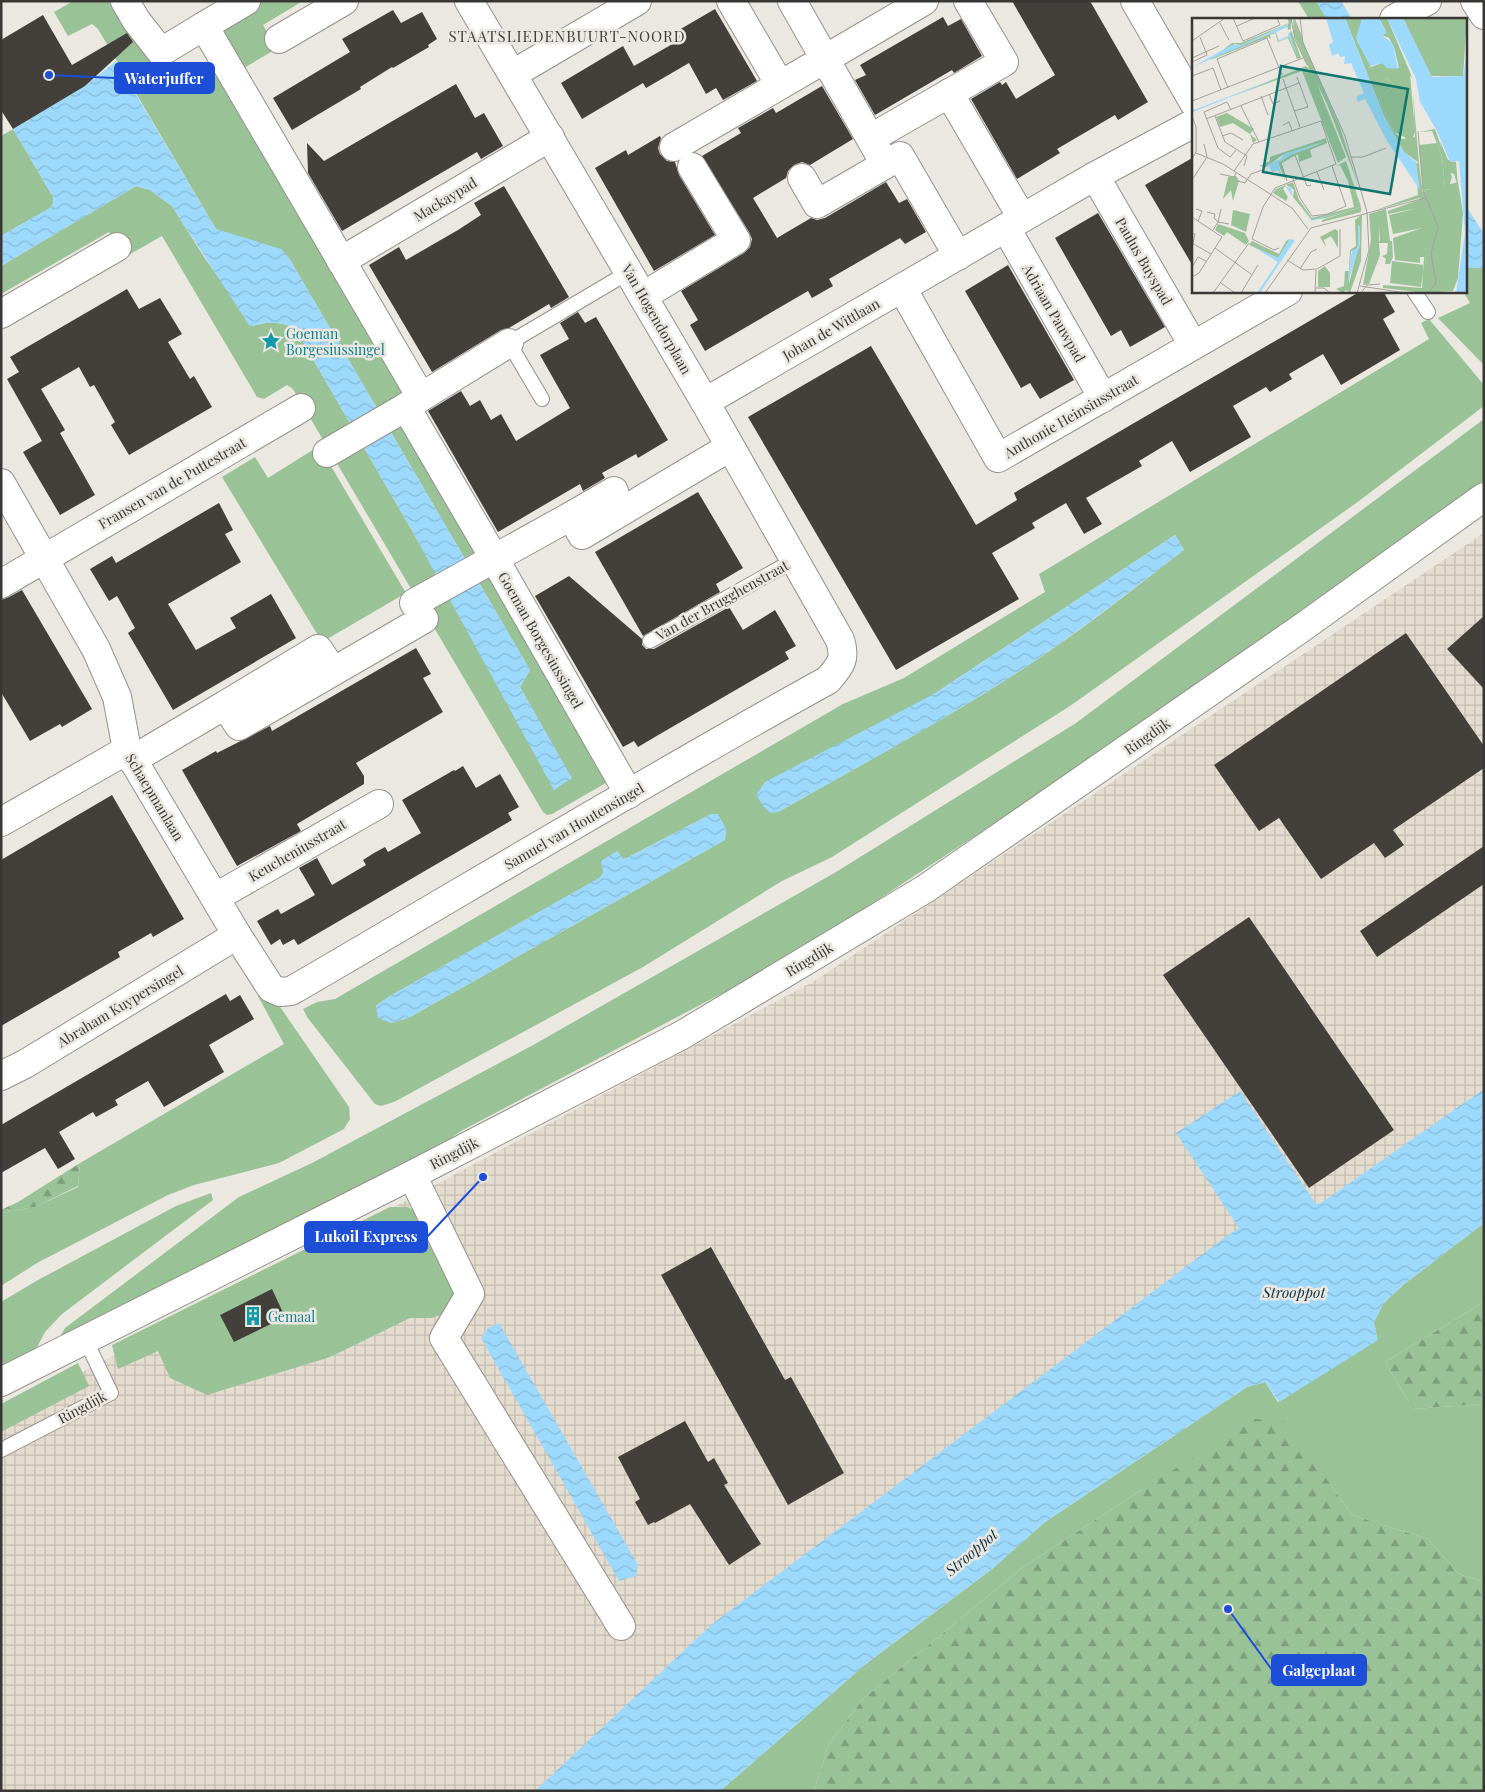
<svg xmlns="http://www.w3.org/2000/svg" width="1485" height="1792" viewBox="0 0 1485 1792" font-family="'Playfair Display',serif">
<defs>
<pattern id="industrial-grid" width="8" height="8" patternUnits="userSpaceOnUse" patternTransform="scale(1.25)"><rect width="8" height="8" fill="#e4dccf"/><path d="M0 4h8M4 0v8" fill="none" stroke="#c4bdb2"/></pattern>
<pattern id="forest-firs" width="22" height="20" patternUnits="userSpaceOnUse" patternTransform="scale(1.25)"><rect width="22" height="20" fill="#9ac297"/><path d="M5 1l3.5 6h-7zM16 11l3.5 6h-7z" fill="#7f9e7c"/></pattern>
<pattern id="water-waves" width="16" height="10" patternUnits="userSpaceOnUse" patternTransform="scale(1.25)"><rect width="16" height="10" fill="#9dd9fc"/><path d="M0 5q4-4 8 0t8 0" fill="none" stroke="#88bbd9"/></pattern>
</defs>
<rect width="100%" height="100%" fill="#ebe7e1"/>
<polygon fill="url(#industrial-grid)" points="1484,533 1484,1134 626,1791 1,1791 1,1415 411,1198 816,980"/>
<g fill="#9ac297" fill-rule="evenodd">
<path d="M73,1H118L162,60L160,67L165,77L220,63L413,388L611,780L552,814L547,815L543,812L293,389L287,385L264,399L257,397L162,236L125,257L109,232L1,294V266L136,186L150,190L172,206L204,257L253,326C267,321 281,322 295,328L415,536L571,778L520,687L530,670L289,258L216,229L98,29L92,24L68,36L54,12Z"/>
<polygon points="257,1 303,1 263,25 276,49 244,68 217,25"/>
<polygon points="1298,1 1316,1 1327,19 1309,19"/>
<polygon points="13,129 53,197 53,203 50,208 1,236 1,136"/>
<polygon points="1466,262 1469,268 1484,268 1484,365 1438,318 1470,303 1463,291 1466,291"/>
<path d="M1429,319L1484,385V406L1359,501L1070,706L832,857L782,881L643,967L394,1102L381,1106L375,1104L307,1017L303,1009L317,1002L335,999L843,704L904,678L1045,592L1039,574L1429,339L1421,323ZM1175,535L1184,550C1129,592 1076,635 1018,672C941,722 859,766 778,812L934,694ZM711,814L726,829L725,840L408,1018L391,1023L376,1006L390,996L600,878L617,851L623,859L627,858Z"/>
<polygon points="1484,419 1484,480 1115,744 791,957 461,1131 431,1152 64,1337 61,1335 65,1328 239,1197 312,1163 535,1044 836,872 1076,723"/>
<polygon points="319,446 406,593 322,642 222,477 255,457 268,478"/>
<polygon points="258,996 264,996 276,1001 349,1107 350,1119 344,1129 279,1163 194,1185 168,1195 37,1263 1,1286 1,1213 35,1207 78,1187 80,1163 284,1044"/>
<polygon points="211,1193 213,1200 62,1314 45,1332 34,1353 1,1369 1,1302 38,1280 176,1206"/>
<polygon points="390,1207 408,1207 426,1218 462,1289 447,1312 432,1318 410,1318 330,1357 207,1395 170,1378 158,1351 118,1369 112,1345"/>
<polygon points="1484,1223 1484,1302 1385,1362 1413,1409 1484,1404 1484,1582 1459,1574 1428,1539 1352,1515 1286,1422 1141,1490 1022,1568 863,1699 829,1744 814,1791 720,1791 867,1663 992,1569 1045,1522 1247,1387 1265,1382 1278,1402 1374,1322 1383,1304 1403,1285"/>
<polygon points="78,1363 89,1386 1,1432 1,1404"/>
</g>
<g fill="url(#forest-firs)">
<polygon points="80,1163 78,1186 35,1207 1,1213 1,1210 18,1202"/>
<polygon points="1484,1302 1484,1404 1413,1409 1385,1362"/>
<polygon points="1255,1419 1286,1421 1352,1515 1428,1539 1459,1574 1484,1582 1484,1791 814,1791 829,1744 863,1699 1022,1568 1141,1490"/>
</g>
<g fill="url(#water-waves)">
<polygon points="1316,1 1341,1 1352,19 1327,19"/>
<path d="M116,61L216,229L281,249L289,258L530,670L520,687L572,778L554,790L415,536L295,328C285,324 276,322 266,323C259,323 255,327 249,325L172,206L150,190L136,186L1,266V236L50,208L53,203V197L13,129L85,86Z"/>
<polygon points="1466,206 1484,234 1484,268 1469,268 1466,262"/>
<path d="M1175,535L1184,550C1130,591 1076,634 1018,672C941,722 859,766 778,812L771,813L764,807L756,795L765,782L934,694Z"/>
<polygon points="711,814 718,814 726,829 725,840 408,1018 391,1023 378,1018 376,1006 390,996 599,878 603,873 601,861 617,851 623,859 627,858"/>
<polygon points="1484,1089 1484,1223 1403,1285 1383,1304 1374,1322 1378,1340 1279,1402 1265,1382 1247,1387 1045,1522 992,1569 867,1663 720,1791 535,1791 711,1625 1224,1238 1239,1228 1176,1133 1240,1091 1316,1204 1321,1203"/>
<polygon points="499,1323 638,1565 636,1576 619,1581 481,1338 488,1328"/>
</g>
<g fill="#43403b">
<polygon points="1012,1 1090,1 1148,102 1118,120 1115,115 1057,149 1060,153 1017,179 971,99 1000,82 1002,85 1006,82 1016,99 1055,75"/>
<polygon points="715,9 757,81 723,100 716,88 706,94 689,63 646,88 643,83 582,119 561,83 623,46 634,66 676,42 672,34"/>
<polygon points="393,10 401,23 422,12 437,39 428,45 429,47 393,68 392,67 360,87 361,89 292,130 273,98 350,52 342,39"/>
<polygon points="43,15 72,65 127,33 133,42 85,86 13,129 1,110 1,40"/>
<polygon points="943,17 948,26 961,19 982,56 954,73 952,70 875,115 855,80 866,75 860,65"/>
<polygon points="456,84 475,118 484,113 503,146 481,159 477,152 342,231 308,173 307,143 324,161"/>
<polygon points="822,86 853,139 810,165 802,162 794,165 788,171 786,178 753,198 777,238 811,218 817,220 825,218 886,182 899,203 907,199 926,232 905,244 900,238 829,279 833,286 812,298 808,291 705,351 690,325 698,320 681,291 744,253 750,247 752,239 749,232 702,156 741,133 738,128 773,108 776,113"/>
<polygon points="660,136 661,138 658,148 660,154 667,161 675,162 679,175 715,235 654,271 595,168 626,150 628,155"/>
<polygon points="1194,157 1194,268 1145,185"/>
<polygon points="504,186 569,297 551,308 549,304 509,328 501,330 432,372 369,265 399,247 406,260 458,230 481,215 474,203"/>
<polygon points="1098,213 1165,327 1130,347 1121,330 1111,336 1055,238"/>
<polygon points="1008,265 1074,380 1040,399 1030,383 1021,388 965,291"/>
<polygon points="127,289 139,309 160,298 182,334 168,342 190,379 194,376 212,407 129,455 111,425 115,422 94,385 90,387 79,367 41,389 65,430 60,433 95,495 60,515 23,452 42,441 7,379 19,372 10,357"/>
<polygon points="1361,291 1383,291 1395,312 1383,319 1400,350 1341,385 1323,354 1289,374 1292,379 1270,392 1266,387 1233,406 1251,437 1190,472 1172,441 1139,461 1142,466 1086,498 1102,524 1084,534 1066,503 1032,523 1035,528 992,553 1019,599 896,670 748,417 871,346 976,525 1017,500 1014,493"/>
<polygon points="578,312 585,323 596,317 668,440 638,458 636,454 602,473 605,478 583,491 580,484 498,532 428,411 461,391 470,406 480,400 491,420 501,414 516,441 570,408 540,355 569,339 560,323"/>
<polygon points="698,492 743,568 716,584 720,592 643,636 595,552"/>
<polygon points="219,503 233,530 225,534 241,562 168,604 196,650 236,628 230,618 271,594 296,638 173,710 128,633 135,628 117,596 109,601 90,569 112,556 116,563"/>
<polygon points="569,576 642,639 642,645 646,649 654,649 729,607 743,630 775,610 796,646 785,652 789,659 660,734 638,747 634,741 623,747 535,596"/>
<polygon points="22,590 92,709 62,727 60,724 30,741 1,692 1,600 9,597"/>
<polygon points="1484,616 1484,689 1447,649"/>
<polygon points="1406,633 1484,746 1484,768 1393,830 1404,845 1385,858 1374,843 1321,879 1279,818 1259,831 1214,765"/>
<polygon points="416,648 431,674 423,678 443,712 356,763 364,776 364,784 297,824 301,831 237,866 182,770 216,751 217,753 270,726 272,731"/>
<polygon points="463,766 476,788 500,774 519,807 508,813 512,820 298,945 294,939 283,945 280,939 271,945 257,921 278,909 281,914 315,895 299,868 317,858 332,885 366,865 363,860 374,853 385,847 388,852 421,833 402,800 454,770 455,771"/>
<polygon points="112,795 184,919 153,937 151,933 118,952 120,957 1,1026 1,860"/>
<polygon points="1484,846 1484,884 1377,957 1360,931"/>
<polygon points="1249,917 1394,1130 1309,1188 1163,975"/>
<polygon points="226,994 230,1001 240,995 254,1019 209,1045 224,1072 164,1107 148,1081 115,1100 118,1105 96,1117 93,1112 59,1132 75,1159 58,1169 45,1148 1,1173 1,1125"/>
<polygon points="711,1247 785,1380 791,1377 844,1473 788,1505 661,1275"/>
<polygon points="272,1289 285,1317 234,1342 220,1315"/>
<polygon points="685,1421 708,1462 714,1458 728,1483 724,1485 761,1544 729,1565 690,1504 655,1523 654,1522 648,1525 635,1502 640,1499 618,1457"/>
</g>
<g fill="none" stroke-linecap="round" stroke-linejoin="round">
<g stroke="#95918c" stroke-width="16">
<g id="lane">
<polyline points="1414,291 1428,312"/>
<polyline points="542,399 509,343 629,272"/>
<polyline points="650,641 794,560"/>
<polyline points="1,1450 111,1393 85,1339"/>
</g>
</g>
<g stroke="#95918c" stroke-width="30">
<g id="street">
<polyline points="125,1 136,20 161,52 204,26 421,397 406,407 494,558 629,794"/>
<polyline points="731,1 780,85"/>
<polyline points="1135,1 1194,103"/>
<polyline points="1475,1 1484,15"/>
<polyline points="1394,19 1427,1"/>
<polyline points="204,26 246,1"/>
<polyline points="279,39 344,1"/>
<polyline points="513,74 637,1"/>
<polyline points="949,93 1022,218"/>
<polyline points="871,138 1004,62 968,1"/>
<polyline points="674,147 825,59 792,1"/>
<polyline points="885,164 825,59 924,1"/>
<polyline points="1095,176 1193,345"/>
<polyline points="802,178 817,204 900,156 958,256"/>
<polyline points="1006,228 1103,398"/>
<polyline points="341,261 550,137"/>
<polyline points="902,288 998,458 1288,291"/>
<polyline points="643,296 736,240 692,167"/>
<polyline points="1,314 117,247"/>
<polyline points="421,397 509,343"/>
<polyline points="705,402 1095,176 1194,123"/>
<polyline points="327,453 406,407"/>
<path d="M1,483L96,649L117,697L127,750L237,935L271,988L280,992L291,991C470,887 647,780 828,680C841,665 846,659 840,640L705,402L469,1"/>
<polyline points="571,516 614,491"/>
<polyline points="1,584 301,408"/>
<polyline points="414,603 571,516 582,535 730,447"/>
<polyline points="225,705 318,649 333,671"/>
<polyline points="132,760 225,705 239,726 424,619"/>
<polyline points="1,822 127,750"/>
<polyline points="216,897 379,804"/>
<polyline points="1,1076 25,1064 237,935"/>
<polyline points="412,1175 470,1294 444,1338 621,1626"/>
</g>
</g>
<g stroke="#95918c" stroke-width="30">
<polyline id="secondary" points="1,1382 412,1175 682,1035 925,889 1303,627 1484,497"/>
</g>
<use href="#lane" stroke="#fff" stroke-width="14"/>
<use href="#street" stroke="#fff" stroke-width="28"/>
<use href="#secondary" stroke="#fff" stroke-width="28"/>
</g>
<defs>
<g id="sight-bare" transform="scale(1.5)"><path d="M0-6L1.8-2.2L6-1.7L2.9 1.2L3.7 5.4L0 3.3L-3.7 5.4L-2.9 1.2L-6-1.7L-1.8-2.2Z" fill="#0f9aa8" stroke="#ebe7e1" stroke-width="2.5" paint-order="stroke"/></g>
<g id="building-bare" transform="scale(1.5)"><path d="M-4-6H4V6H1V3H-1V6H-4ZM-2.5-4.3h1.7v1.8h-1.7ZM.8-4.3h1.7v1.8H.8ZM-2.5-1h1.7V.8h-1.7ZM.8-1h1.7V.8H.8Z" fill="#0f9aa8" stroke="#ebe7e1" stroke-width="2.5" paint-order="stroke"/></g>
</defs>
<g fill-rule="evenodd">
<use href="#sight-bare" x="271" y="341"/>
<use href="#building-bare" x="253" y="1316"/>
</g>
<g text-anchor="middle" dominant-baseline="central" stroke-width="5" stroke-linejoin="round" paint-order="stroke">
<g font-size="14" fill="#393735" stroke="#ebe7e1">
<text transform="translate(445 199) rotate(-31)">Mackaypad</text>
<text transform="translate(1144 261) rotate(60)">Paulus Buyspad</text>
<text transform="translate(1054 313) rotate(60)">Adriaan Pauwpad</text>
<text transform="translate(657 319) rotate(60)">Van Hogendorplaan</text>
<text transform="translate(831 329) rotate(-30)">Johan de Wittlaan</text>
<text transform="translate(1071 416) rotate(-30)">Anthonie Heinsiusstraat</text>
<text transform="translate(172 483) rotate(-30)">Fransen van de Puttestraat</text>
<text transform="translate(722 600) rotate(-29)">Van der Brugghenstraat</text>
<text transform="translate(541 640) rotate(60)">Goeman Borgesiussingel</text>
<text transform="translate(1147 736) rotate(-35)">Ringdijk</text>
<text transform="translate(155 797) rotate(59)">Schaepmanlaan</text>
<text transform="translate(574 826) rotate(-30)">Samuel van Houtensingel</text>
<text transform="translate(297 850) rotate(-30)">Keucheniusstraat</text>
<text transform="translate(809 959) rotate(-31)">Ringdijk</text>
<text transform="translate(120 1006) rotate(-31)">Abraham Kuypersingel</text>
<text transform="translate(454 1153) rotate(-27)">Ringdijk</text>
<text transform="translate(82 1407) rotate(-28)">Ringdijk</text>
</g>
<g font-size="14" fill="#0d838f" stroke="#ebe7e1" text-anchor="start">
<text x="286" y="333">Goeman<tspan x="286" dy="16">Borgesiussingel</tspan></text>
<text x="268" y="1316">Gemaal</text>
</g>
<g font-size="15" letter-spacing="1" fill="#413e39" stroke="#ebe7e1">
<text x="567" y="36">STAATSLIEDENBUURT-NOORD</text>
</g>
<g font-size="15" font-style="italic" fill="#0d3142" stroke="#ebe7e1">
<text x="1294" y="1292">Strooppot</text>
<text transform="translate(971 1552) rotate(-40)">Strooppot</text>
</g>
</g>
<g transform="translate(1192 18)">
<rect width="275" height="275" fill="#ebe7e1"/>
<path d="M95,0H99V11L96,12V6L49,27L42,26L36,32L83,14L87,23L97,19L105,39L97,18L99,12L109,40L105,41L96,20L86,24L83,15L78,17L79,21L76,19L18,42L40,25H49L97,5ZM101,0L148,109L166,166L135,86L125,66L154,139L146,145L110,53L41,78L114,48L117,51L113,55L118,53L102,17ZM153,0H170L165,23L179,48L176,50L189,63L194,60L202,67L187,82L202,114L210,121L223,119L221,75L227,145L212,134L192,98ZM187,0H195L220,59L207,50L202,29L197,20L190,17L194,13ZM35,95L62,111L58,116L65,122L61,125L58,116L41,105L28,109L24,99ZM134,120L135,125L118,132L120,139L107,144L106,136L90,145L93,162L86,145L98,137L133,124L92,136L74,149L67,148L78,143V139ZM248,123L256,142L264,144L266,169L262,156L255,154ZM245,125L250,138L253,170L231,172L227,127ZM154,143L169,189L134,200L120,202L101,179L102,172L98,169L94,167L91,171L96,179L94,183L81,175L84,171L101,164L107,182L120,200L162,189L156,163L148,147L144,148ZM229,181L235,260L230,270L232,239H228V245L203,242L201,220L230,210L201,216L197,197L226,190L196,196V193ZM194,191L198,223H188L187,208V223H200L201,239L198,246H193L194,241L190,238L195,236L196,225H187L188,237L177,266L171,267L179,222L177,196ZM41,192L58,196L54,214L39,207ZM170,196L169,243L158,275L154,272L151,275L144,271L152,268L153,253H157L158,232L164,228L163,202ZM166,207L168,221L157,266L159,233L165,232L167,221ZM26,206L53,215L57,223L54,227L35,214L32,218L23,212ZM143,211L146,213V230L139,218L132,222L134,229L128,219ZM98,221L86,240L57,227L60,223L87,236L94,223ZM200,243L232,247L229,269L198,265ZM133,248L138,255V269H126V253Z" fill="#9ac297" fill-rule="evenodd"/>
<path d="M190,45L199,50H210L218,56L223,113L220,123L202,114L187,82L202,67L194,60L185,72L176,50ZM243,111L260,159L251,188L231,172L253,170L250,138L240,113L227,114ZM224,145H227L231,179L181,193L226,177ZM44,158L47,163L41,183L39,172L31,181L36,159ZM169,189V194L130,204V202ZM237,192L234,275L191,270V267L230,270L233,266Z" fill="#9ac297"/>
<path d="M211,0H275L271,58H239ZM266,164L271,195L266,260L261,273L230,275L234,247L227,175Z" fill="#9ac297"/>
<path d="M134,0H153L192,98L212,134L224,144L228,172L195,123L173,81L166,84L164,79L172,75L159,45L152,46L153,38L148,39L146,35L140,38L137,27L141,24ZM170,0H187L195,15L190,17L201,26L206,51L195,50L190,45L178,48L164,20ZM195,0H211L240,59L271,58L275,32V275H264L273,215L267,143L258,144L245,113L228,84L224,61ZM96,6V12L95,9L84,14L87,22L96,18L97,13L106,39L97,19L87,23L83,14L0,49L40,27H49ZM108,51L1,94L0,93V88L2,92ZM133,123L98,137L86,145L91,162L86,152L80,154L76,146L89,141L92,136ZM93,168L99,170L101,179L119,202L157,192L119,203ZM166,207L168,208V227L155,266L160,233L166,229ZM98,221L103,222L68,275H65L86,244L60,228L86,240Z" fill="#9dd9fc"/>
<path fill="none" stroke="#a4a19c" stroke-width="1" d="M41,0L51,23L88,7L85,0M99,0L103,21L115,47M102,0L110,20M108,0L111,25L153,118L175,194L177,232L165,275M28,5L37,22M45,8L63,0M0,23L33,0M0,40L27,28M0,44L15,37L8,19M0,58L21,50L29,72M91,61L108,109M36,70L25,41L75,20L90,57M77,76L81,86L88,83M69,78L76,97M0,83L111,40M49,88L67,124M39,92L35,84L12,94L26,130L38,139L44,132M102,93L116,89L105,59M0,98L4,109V134L0,141M23,98L33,124L55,138L52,148M14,101L107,65M91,107L97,104L100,112M226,113L231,172L246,209L239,235L244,265L236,275M30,118L39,115L51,122M4,135L31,146L100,190L116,211M103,137L115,168L119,167M159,139H171L194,130M90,148L95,163M42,153L61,126L129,103L144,146L83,170L71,189L60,221L82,232L87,230M125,154L132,172M28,156L42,159L44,155M101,161L108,180L120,198L136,196L154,188L140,148M0,162L15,139L12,126M46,163L53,165L59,156L70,152M4,191L10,193L6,203M15,194L23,196L22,200L26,204L29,191M0,199L30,219L7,255L0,259M21,212L26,204L37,206M0,215L3,216L0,230M0,225L19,236M23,230L59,256M95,242L111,252L125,251L148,238V211M0,249L6,239L14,243M108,251L119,234L125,231M29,265L43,275M168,268L214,275M124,270H132L138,275M21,275L57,225M49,275L66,247M73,275L119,210L233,180M123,275L124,252M169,275L175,267L188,266"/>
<path fill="#0f766e" fill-opacity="0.15" stroke="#0f766e" stroke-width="2.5" d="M89,48L216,71L198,176L71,154Z"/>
<rect width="275" height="275" fill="none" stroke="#393735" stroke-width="2.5"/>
</g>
<path fill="none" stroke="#1d4ed8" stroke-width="2" d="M49 75L115 78M483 1177L427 1237M1228 1609L1272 1670"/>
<g fill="#1d4ed8" stroke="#ebe7e1" stroke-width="2">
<circle cx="49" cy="75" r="5"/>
<circle cx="483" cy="1177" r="5"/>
<circle cx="1228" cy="1609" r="5"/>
</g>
<g fill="#1d4ed8" stroke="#1d4ed8" stroke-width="2">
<rect x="115" y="63" width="99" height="30" rx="5"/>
<rect x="305" y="1222" width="122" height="30" rx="5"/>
<rect x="1272" y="1655" width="94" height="30" rx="5"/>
</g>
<g font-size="15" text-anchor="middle" font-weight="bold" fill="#fff">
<text x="164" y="84">Waterjuffer</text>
<text x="366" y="1242">Lukoil Express</text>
<text x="1319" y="1676">Galgeplaat</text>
</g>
<rect width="1485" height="1792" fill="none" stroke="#393735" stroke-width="5"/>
</svg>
